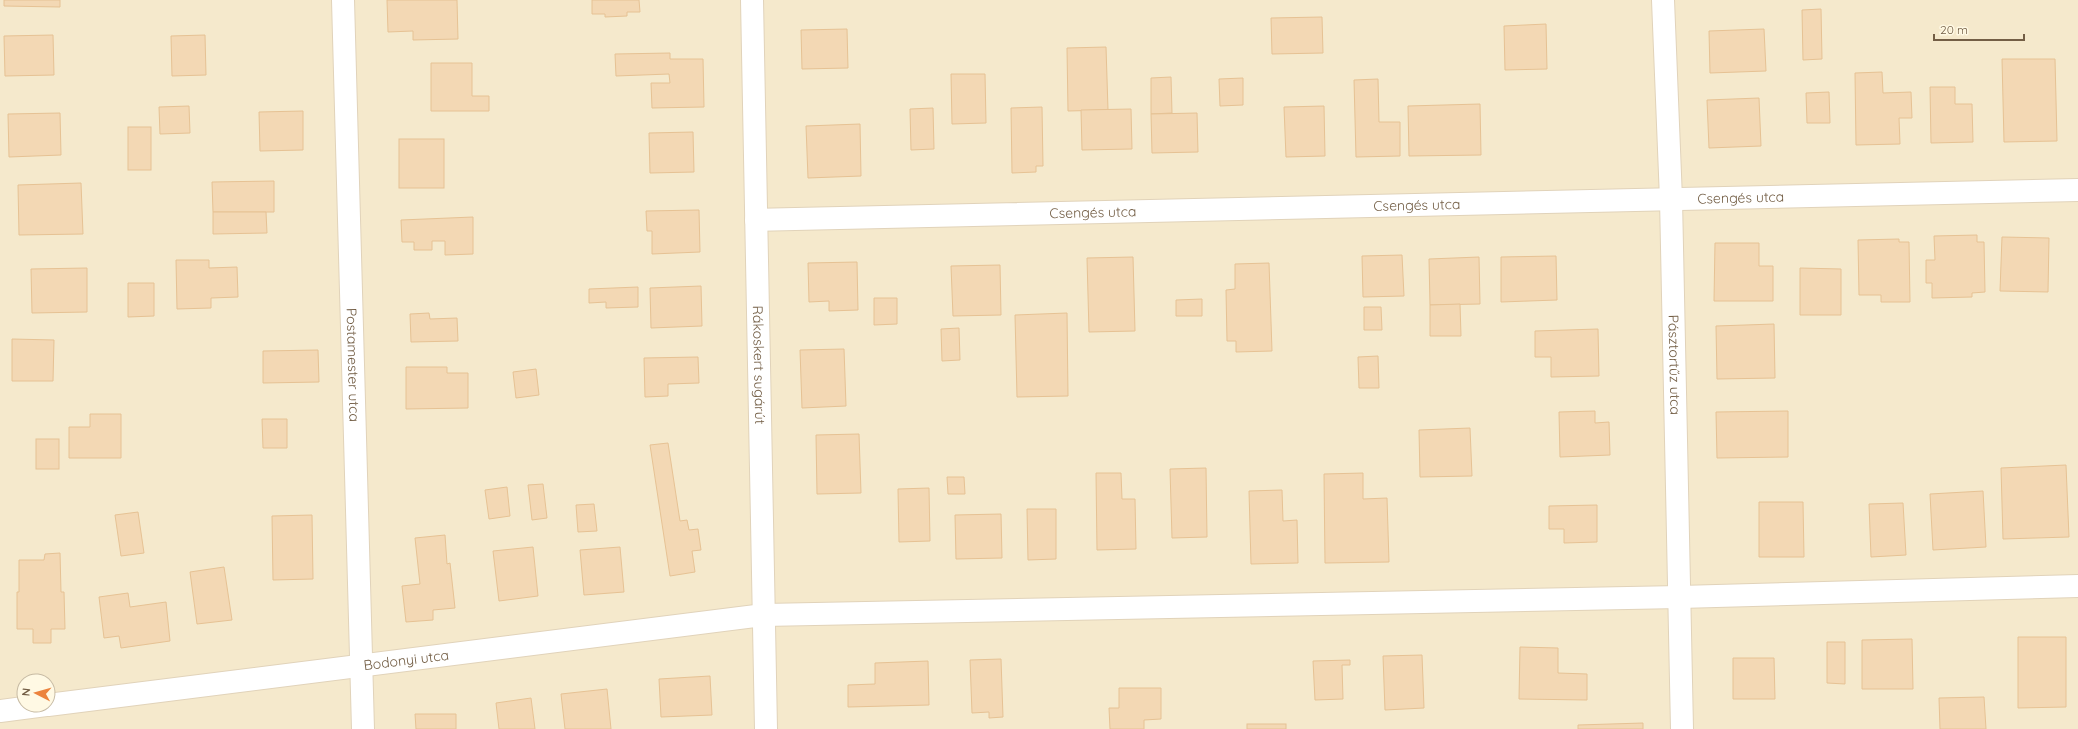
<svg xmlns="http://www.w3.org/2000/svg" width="2078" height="729" viewBox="0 0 2078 729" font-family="Quicksand,sans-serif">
<rect width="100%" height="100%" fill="#fdf6de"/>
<path fill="#f5e9cc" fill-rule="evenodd" d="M0,0H2078V729H0ZM24,681H48V705H24Z"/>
<g fill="#f3d8b4" stroke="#e6c294">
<polygon points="4,0 60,0 60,7 4,6"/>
<polygon points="387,0 457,0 458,39 413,40 413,31 388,32"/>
<polygon points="592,0 639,0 640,12 627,12 627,16 605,17 605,14 592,14"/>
<polygon points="1821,9 1822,59 1803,60 1802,10"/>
<polygon points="1322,17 1323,53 1272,54 1271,18"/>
<polygon points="1546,24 1547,69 1505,70 1504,26"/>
<polygon points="847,29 848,68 802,69 801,30"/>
<polygon points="1764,29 1766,71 1710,73 1709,31"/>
<polygon points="53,35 54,75 5,76 4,36"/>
<polygon points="205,35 206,75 172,76 171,36"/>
<polygon points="1106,47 1108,110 1068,111 1067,48"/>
<polygon points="670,53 670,59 703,59 704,107 652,108 651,83 670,83 669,74 616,76 615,54"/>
<polygon points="2002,59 2055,59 2057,141 2004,142"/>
<polygon points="431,63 472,63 472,96 489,96 489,111 431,111"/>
<polygon points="1882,72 1883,93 1911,92 1912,118 1899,118 1900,144 1856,145 1855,73"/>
<polygon points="951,74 985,74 986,123 952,124"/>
<polygon points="1171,77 1172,113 1151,114 1151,78"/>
<polygon points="1243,78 1243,105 1220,106 1219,79"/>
<polygon points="1378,79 1379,122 1400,122 1400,156 1356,157 1354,80"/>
<polygon points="1930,87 1955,87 1955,104 1972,104 1973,142 1931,143"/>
<polygon points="1829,92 1830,123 1807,123 1806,93"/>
<polygon points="1759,98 1761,146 1709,148 1707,100"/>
<polygon points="1480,104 1481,155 1409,156 1408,106"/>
<polygon points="189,106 190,133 160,134 159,107"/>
<polygon points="1324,106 1325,156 1286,157 1284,107"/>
<polygon points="1042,107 1043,166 1036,166 1036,172 1012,173 1011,108"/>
<polygon points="933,108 934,149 911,150 910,109"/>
<polygon points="1131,109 1132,149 1082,150 1081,110"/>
<polygon points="303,111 303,150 260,151 259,112"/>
<polygon points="60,113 61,155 9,157 8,114"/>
<polygon points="1197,113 1198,152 1152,153 1151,114"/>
<polygon points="860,124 861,176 808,178 806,126"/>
<rect x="128" y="127" width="23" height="43"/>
<polygon points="693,132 694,172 650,173 649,133"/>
<rect x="399" y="139" width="45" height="49"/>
<polygon points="274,181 274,212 213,212 212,182"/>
<polygon points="81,183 83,234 19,235 18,185"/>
<polygon points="699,210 700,252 652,254 652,231 647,231 646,211"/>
<polygon points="213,212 266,212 267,233 213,234"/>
<polygon points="473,217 473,254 445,255 445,241 432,241 432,250 414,250 414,242 402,242 401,220"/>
<polygon points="1977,235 1977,242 1984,242 1985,292 1972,293 1972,297 1932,298 1932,283 1926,283 1926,260 1935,260 1934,236"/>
<polygon points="2002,237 2049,238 2048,292 2000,291"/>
<polygon points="1899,239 1899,242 1909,242 1910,302 1881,302 1881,295 1859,295 1858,240"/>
<polygon points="1715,243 1759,243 1759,266 1773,266 1773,301 1714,301"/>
<polygon points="1402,255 1404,296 1363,297 1362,256"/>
<polygon points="1556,256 1557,300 1501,302 1501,257"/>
<polygon points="1133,257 1135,331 1089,332 1087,258"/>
<polygon points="1479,257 1480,304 1430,305 1429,259"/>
<polygon points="176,260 209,260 209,268 237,267 238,297 211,298 211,308 177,309"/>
<polygon points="857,262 858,310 829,311 829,301 809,302 808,263"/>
<polygon points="1269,263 1272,351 1236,352 1236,341 1227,341 1226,290 1235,289 1235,264"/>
<polygon points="1000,265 1001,315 953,316 951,266"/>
<polygon points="87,268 87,312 32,313 31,269"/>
<polygon points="1800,268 1841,269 1841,315 1800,315"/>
<polygon points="128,283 154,283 154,316 128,317"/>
<polygon points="701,286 702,326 651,328 650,288"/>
<polygon points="638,287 638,307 606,308 606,302 589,303 589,289"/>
<polygon points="874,298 897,298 897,324 874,325"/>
<polygon points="1202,299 1202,316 1176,316 1176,300"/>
<polygon points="1460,304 1461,336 1430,336 1430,305"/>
<polygon points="1364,307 1381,307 1382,330 1364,330"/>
<polygon points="429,313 430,319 457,318 458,341 411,342 410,314"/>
<polygon points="1067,313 1068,396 1017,397 1015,315"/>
<polygon points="1774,324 1775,378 1717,379 1716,326"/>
<polygon points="959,328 960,360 942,361 941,329"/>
<polygon points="1598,329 1599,376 1551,377 1551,357 1535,357 1535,331"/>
<polygon points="12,339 54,340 53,381 12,381"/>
<polygon points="844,349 846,406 802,408 800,350"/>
<polygon points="318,350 319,382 263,383 263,351"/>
<polygon points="1378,356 1379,388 1359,388 1358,357"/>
<polygon points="698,357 699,383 668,384 668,396 645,397 644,358"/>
<polygon points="406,367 447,367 447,373 468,373 468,408 406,409"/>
<polygon points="536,369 539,395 516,398 513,372"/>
<polygon points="1595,411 1595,423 1609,422 1610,455 1560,457 1559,412"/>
<polygon points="1788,411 1788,457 1717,458 1716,412"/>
<polygon points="90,414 121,414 121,458 69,458 69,427 90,427"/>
<polygon points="262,419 287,419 287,448 263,448"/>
<polygon points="1470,428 1472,476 1420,477 1419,430"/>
<polygon points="859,434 861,493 817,494 816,435"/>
<rect x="36" y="439" width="23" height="30"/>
<polygon points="668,443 680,521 687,520 689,530 698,529 701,550 692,551 695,572 670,576 650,445"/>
<polygon points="2066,465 2069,537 2003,539 2001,468"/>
<polygon points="1206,468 1207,537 1172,538 1170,469"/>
<polygon points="1096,473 1121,473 1122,499 1135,499 1136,549 1097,550"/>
<polygon points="1363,473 1363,499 1387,498 1389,562 1325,563 1324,474"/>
<polygon points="947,477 964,477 965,494 948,494"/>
<polygon points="543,484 547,518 532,520 528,485"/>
<polygon points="507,487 510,516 489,519 485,490"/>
<polygon points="929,488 930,541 899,542 898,489"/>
<polygon points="1282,490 1283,521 1297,520 1298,563 1251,564 1249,491"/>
<polygon points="1983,491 1986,547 1933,550 1930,494"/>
<polygon points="1759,502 1803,502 1804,557 1759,557"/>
<polygon points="1903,503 1906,555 1871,557 1869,504"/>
<polygon points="594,504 597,531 578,532 576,505"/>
<polygon points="1597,505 1597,542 1564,543 1564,529 1549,529 1549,506"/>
<polygon points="1027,509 1056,509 1056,559 1028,560"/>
<polygon points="138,512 144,553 121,556 115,515"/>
<polygon points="1001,514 1002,558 956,559 955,515"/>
<polygon points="312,515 313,579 273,580 272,516"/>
<polygon points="445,535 447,564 450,563 455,608 433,610 433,620 406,622 402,586 420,584 415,538"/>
<polygon points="533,547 538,596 499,601 493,551"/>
<polygon points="620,547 624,592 584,595 580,550"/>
<polygon points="60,553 61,592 64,592 65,629 51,629 51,643 33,643 33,629 17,629 17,592 19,592 19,560 44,560 45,554"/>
<polygon points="224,567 232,620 197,624 190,572"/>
<polygon points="128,593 130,607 166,602 170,641 121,648 119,636 104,638 99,597"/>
<polygon points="2018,637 2066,637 2066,707 2018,708"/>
<polygon points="1912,639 1913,689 1862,689 1862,640"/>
<polygon points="1827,642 1845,642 1845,684 1827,683"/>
<polygon points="1520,647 1558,648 1558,673 1587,674 1587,700 1519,699"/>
<polygon points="1422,655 1424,708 1385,710 1383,656"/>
<polygon points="1733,658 1774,658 1775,699 1733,699"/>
<polygon points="1001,659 1003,717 989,718 989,712 972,713 970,660"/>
<polygon points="1350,660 1350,665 1342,665 1343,699 1315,700 1313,661"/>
<polygon points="928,661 929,705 848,707 848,685 875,684 875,663"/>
<polygon points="710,676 712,715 661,717 659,679"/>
<polygon points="1119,688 1161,688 1161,719 1144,720 1144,729 1110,729 1109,708 1119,708"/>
<polygon points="607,689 611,729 565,729 561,694"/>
<polygon points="1984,697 1986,729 1940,729 1939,698"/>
<polygon points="531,698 535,729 499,729 496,703"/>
<polygon points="415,714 456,714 456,729 416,729"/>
<polygon points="1643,723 1643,729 1578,729 1578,725"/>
<rect x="1247" y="724" width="39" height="5"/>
</g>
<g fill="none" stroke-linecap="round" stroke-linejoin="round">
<g stroke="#e1d3ba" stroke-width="24">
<g id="minor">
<path id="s1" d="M343,0L363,729"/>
<path id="s2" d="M1663,0L1671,199L1682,729"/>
<path id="s3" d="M756,220L2078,190"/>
<path id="s4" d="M48,705L764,615L1680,597L2078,586"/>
<polyline points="0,711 46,705"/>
</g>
</g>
<g stroke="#e1d3ba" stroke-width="24">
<g id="tertiary">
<path id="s5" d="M752,0L766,729"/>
</g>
</g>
<use href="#minor" stroke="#fff" stroke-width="22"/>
<use href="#tertiary" stroke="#fff" stroke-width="22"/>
</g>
<g text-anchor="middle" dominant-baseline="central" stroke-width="3.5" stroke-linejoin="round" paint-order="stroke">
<g font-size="14" fill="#735e45" stroke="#fff9e4">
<text stroke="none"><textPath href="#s3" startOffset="985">Csengés utca</textPath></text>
<text stroke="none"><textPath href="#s3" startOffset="661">Csengés utca</textPath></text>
<text stroke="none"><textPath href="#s3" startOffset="337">Csengés utca</textPath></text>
<text stroke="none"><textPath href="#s1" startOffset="365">Postamester utca</textPath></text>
<text stroke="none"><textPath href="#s5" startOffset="365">Rákoskert sugárút</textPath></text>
<text stroke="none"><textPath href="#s2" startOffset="365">Pásztortűz utca</textPath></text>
<text stroke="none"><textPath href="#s4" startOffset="361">Bodonyi utca</textPath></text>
</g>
</g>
<g transform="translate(36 693) rotate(276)"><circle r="19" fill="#fff9e4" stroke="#c7bba4"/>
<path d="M0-3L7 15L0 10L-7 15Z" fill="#ec833d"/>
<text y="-6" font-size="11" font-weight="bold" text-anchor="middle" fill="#735e45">N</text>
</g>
<path d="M1934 34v6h90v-6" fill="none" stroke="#735e45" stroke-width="2"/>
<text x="1940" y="34" font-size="12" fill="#735e45" stroke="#fff9e4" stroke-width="3" paint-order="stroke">20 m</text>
</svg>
